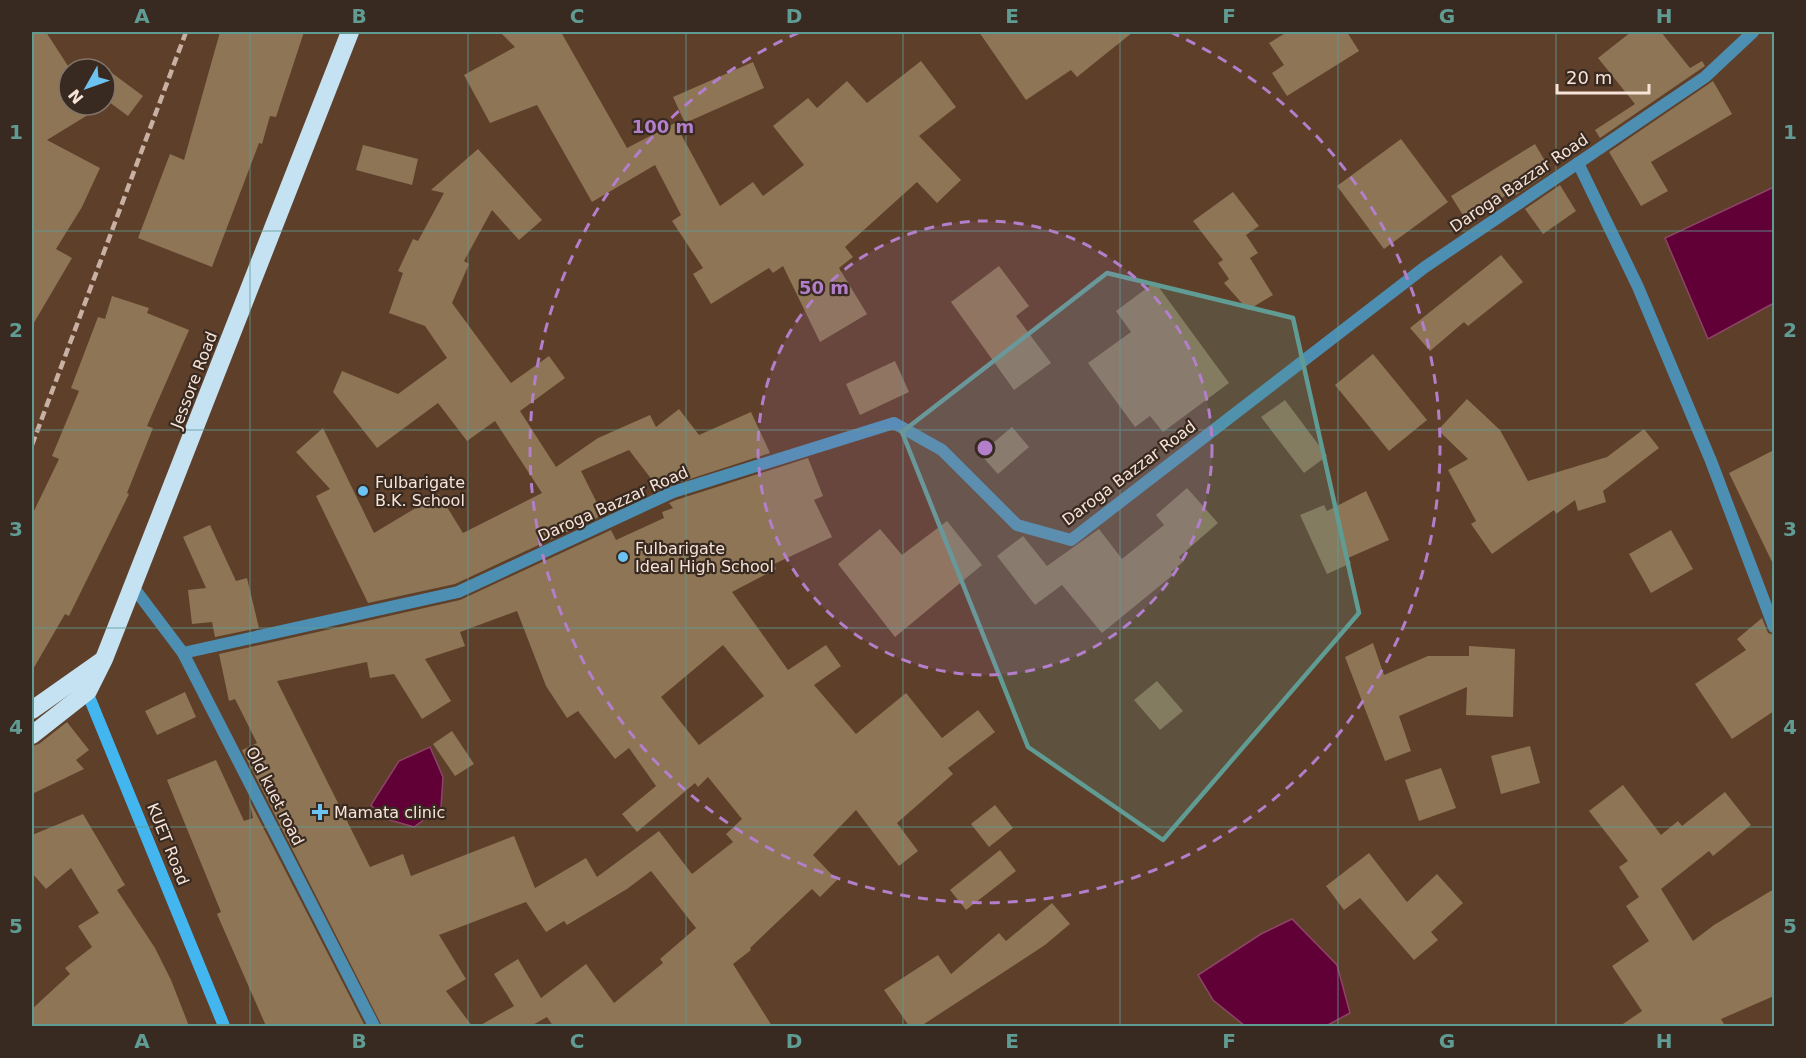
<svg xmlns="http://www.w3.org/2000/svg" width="1806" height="1058" viewBox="0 0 1806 1058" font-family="'DejaVu Sans',sans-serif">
<rect width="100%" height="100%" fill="#5e3f2a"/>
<g fill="#600036" stroke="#8d4466" stroke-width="1.5">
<polygon points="1774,187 1774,303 1708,339 1665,238"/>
<polygon points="430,747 443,777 441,807 414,827 383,818 371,805 399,761"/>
<polygon points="1292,919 1337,965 1350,1013 1326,1026 1245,1026 1213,1000 1198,975 1261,934"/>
</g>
<g fill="#8d7555" fill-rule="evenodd">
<polygon points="32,32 46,32 70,69 69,105 93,105 96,110 47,140 100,168 82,207 56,249 72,258 32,326"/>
<polygon points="220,32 304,32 276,117 270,116 262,144 259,143 212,267 138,238 170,154 184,160"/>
<polygon points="500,32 561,32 627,148 675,123 720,206 753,182 763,196 804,165 773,126 808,98 817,108 847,81 867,103 921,61 956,107 919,136 961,180 937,203 917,182 845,247 853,257 839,268 867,314 820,342 783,266 773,273 769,268 711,304 693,274 703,268 672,221 681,215 655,165 592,202 537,105 490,123 464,75 515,47"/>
<polygon points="979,32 1133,32 1077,77 1071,70 1026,100"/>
<polygon points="1287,32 1347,32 1359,51 1287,96 1272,73 1284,65 1269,43"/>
<polygon points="1631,32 1661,32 1690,68 1702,61 1705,66 1600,138 1595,130 1635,104 1598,58"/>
<polygon points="753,62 764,88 685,123 673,97"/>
<polygon points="112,73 143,96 128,116 105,99 105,83"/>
<polygon points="1713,81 1732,114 1651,162 1668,191 1641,206 1609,152"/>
<polygon points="1401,139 1448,202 1384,249 1337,186"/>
<polygon points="1535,144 1551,171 1516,195 1513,191 1466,220 1451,196"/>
<polygon points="363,145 418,159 412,185 356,170"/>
<polygon points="478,149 542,220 519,240 492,210 464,261 469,264 452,303 511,383 549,356 565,378 520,411 556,467 598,438 650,415 656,427 679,409 699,435 751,412 770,453 659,489 629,450 581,471 603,515 455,584 368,603 316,496 330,489 296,452 323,428 374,533 439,494 463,533 542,493 495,421 467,441 438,403 377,448 333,392 342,371 398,394 447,358 425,326 389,313 403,273 398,271 413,239 418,241 444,193 431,190"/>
<polygon points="1560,185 1576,211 1543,234 1525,209"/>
<polygon points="1233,192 1259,226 1246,235 1258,253 1250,258 1273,295 1248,310 1224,283 1229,279 1218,263 1223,260 1193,221"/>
<polygon points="1501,255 1523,282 1468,326 1464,322 1430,351 1410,328"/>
<polygon points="999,266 1029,306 1016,316 1051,363 1014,390 951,302"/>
<polygon points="1155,282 1229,383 1163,432 1150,416 1135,427 1088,363 1131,332 1116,311"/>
<polygon points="112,296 149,308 147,313 189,330 147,426 153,428 127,493 129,494 69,616 65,614 32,671 32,515 59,459 52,456 79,391 71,388 98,317 105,319"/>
<polygon points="1373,354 1427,420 1389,451 1335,385"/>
<polygon points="895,361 909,392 860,415 846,384"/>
<polygon points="1467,399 1500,430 1528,481 1607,457 1644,429 1659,448 1603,491 1606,502 1578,511 1575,500 1556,514 1554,510 1492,554 1471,524 1476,521 1448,470 1468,459 1438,430"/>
<polygon points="1285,400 1327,456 1304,473 1261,417"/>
<polygon points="1012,427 1029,447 998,474 980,454"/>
<polygon points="1774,450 1774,566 1729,473"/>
<path d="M808,458L823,496L814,500L832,537L774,564L776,569L732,592L788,670L826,645L841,666L814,685L856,734L906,693L942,738L978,710L995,732L948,768L953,774L897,823L918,851L899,866L856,810L813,855L837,880L820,897L812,889L750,948L751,950L733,964L772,1026H553L547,1017L531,1026H479L514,1006L494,974L518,959L541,998L586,964L614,1003L663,963L660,959L696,928L651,871L627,889L567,925L564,921L546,932L526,902L439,935L466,979L446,991L472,1026H382L242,750L257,743L235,699L229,701L219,654L460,600L611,530L616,540L664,518L662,512L673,508L669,503L676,500ZM517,611L546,686L567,718L578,711L615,759L629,748L656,786L622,814L637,832L695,783L698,787L708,777L742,819L726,834L733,842L692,874L659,831L597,877L586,858L535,888L514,836L411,876L403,854L370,867L277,681L367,662L370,678L394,674L422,719L451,701L425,659L465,646L460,632ZM723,645L764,696L699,745L661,697Z"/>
<polygon points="1187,488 1218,523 1179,557 1183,562 1171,572 1173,575 1102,633 1062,585 1035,605 997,556 1023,536 1047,566 1099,529 1122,559 1164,525 1156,515"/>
<polygon points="1366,491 1389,540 1348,558 1351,563 1327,574 1300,515 1324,505 1327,511"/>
<polygon points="947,521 982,565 895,637 838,564 880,529 902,555"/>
<polygon points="210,525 236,581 247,578 259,628 215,637 212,622 192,624 188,590 206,588 183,537"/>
<polygon points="1671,530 1693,569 1651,593 1629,554"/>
<polygon points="1762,618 1768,633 1774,635 1774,711 1732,739 1695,684 1746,650 1737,639"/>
<polygon points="1373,643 1384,675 1428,656 1469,656 1469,646 1515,649 1513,717 1466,715 1467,687 1399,716 1411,751 1385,761 1345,657"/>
<polygon points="1157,681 1183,711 1160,730 1134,700"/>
<polygon points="185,692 196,717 157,735 145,711"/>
<polygon points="67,722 89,750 76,760 84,769 32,794 32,746 39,744"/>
<polygon points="452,731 474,764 455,776 433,744"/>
<polygon points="1530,746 1540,783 1501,794 1491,756"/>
<polygon points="216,760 244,821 253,818 249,800 365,1026 266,1026 217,914 221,912 167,780"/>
<polygon points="1441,768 1456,808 1419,821 1405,780"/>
<polygon points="1623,785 1661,835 1678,821 1682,826 1725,792 1751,825 1713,856 1709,851 1661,889 1693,941 1714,925 1774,889 1774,996 1721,1019 1725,1026 1620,1026 1642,1011 1612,966 1649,941 1626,906 1639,897 1619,867 1628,861 1589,811"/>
<polygon points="995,805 1013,828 989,847 971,824"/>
<polygon points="83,814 125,885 117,890 155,948 171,980 189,1026 32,1026 32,1009 70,974 65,968 92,947 78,926 99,913 71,868 46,889 32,873 32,835"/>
<polygon points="1000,850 1016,871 966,910 950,890"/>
<polygon points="1369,853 1407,902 1437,874 1463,903 1431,932 1438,940 1414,960 1360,898 1344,910 1326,886"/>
<polygon points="1052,903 1070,924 1045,945 921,1026 909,1026 884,990 938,955 951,974 999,933 1006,941"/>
</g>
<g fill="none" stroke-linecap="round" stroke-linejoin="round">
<g stroke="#4d8fb3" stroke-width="12">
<polyline points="1578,163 1638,287 1711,461 1774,627"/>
<polyline points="134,588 183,653 374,1026"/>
<polyline points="183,653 458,592 673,492 894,423 942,450 1017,525 1071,540 1425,267 1705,77 1753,32"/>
</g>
<polyline stroke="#43b6f0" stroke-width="12" points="85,687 224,1026"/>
<g stroke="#c5e2f3" stroke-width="18">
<polyline points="32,710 103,660"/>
<polyline points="32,735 88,691 104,659 350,32"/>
</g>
<polyline stroke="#c8b0a2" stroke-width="4.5" stroke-dasharray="9 4.5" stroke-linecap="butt" points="32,445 186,32"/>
</g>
<path fill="#609c93" fill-opacity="0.2" stroke="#609c93" stroke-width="4.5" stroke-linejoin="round" d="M1107,273L1293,318L1359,613L1163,840L1028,747L902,432Z"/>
<path fill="none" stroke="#609c93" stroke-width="1.5" stroke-opacity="0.55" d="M250,32V1026M468,32V1026M686,32V1026M903,32V1026M1120,32V1026M1338,32V1026M1556,32V1026M32,231H1774M32,430H1774M32,628H1774M32,827H1774"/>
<circle cx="985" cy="448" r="227" fill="#b37eca" fill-opacity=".12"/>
<g fill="none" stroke="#b37eca" stroke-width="3" stroke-dasharray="10 8">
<circle cx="985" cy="448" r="227"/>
<path d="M1170 32A455 455 0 1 1 800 32"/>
</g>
<g fill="#6cc3f2" stroke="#382a20" stroke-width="2">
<circle cx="363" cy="491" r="6"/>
<circle cx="623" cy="557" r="6"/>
<path d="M317 803h6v6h6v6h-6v6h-6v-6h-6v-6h6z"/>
</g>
<g text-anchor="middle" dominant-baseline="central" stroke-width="4.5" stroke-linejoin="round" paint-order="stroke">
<g font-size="16" fill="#f7e3d7" stroke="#382a20">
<text transform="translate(1519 183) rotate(-34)">Daroga Bazzar Road</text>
<text transform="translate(194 380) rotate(-69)">Jessore Road</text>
<text transform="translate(1129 473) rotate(-37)">Daroga Bazzar Road</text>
<text transform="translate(613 504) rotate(-24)">Daroga Bazzar Road</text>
<text transform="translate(275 796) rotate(63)">Old kuet road</text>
<text transform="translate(168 844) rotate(68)">KUET Road</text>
</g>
<g font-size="16" fill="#f7e3d7" stroke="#382a20" text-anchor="start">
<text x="375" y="482">Fulbarigate<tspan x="375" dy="18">B.K. School</tspan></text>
<text x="635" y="548">Fulbarigate<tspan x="635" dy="18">Ideal High School</tspan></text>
<text x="334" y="812">Mamata clinic</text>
</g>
</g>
<circle cx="985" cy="448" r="9" fill="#b37eca" stroke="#382a20" stroke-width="3"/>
<g font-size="18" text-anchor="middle" font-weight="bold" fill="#b37eca" stroke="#382a20" stroke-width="4.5" stroke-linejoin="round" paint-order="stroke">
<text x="663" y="133">100 m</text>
<text x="824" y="294">50 m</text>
</g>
<rect width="1806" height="1058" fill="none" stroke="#382a20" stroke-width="66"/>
<g transform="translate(87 87) rotate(230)"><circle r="28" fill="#382a20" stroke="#847469" stroke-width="1.5"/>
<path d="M0-4.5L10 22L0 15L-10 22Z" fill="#6cc3f2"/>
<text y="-9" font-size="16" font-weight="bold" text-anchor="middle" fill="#f7e3d7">N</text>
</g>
<path d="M1557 84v9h92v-9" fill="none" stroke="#f7e3d7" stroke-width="3"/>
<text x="1566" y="84" font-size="18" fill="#f7e3d7" stroke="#382a20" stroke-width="4.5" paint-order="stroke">20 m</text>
<rect x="33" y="33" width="1740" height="992" fill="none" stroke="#609c93" stroke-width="2"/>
<g font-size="20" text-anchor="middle" font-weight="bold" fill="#609c93">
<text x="142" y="23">A</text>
<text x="359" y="23">B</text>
<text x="577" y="23">C</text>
<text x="794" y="23">D</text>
<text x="1012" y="23">E</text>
<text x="1229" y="23">F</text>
<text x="1447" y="23">G</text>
<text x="1664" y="23">H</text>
<text x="16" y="139">1</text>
<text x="1790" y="139">1</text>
<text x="16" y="337">2</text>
<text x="1790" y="337">2</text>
<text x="16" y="536">3</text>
<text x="1790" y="536">3</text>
<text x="16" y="734">4</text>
<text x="1790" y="734">4</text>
<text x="16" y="933">5</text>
<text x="1790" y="933">5</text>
<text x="142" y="1048">A</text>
<text x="359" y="1048">B</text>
<text x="577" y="1048">C</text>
<text x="794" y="1048">D</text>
<text x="1012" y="1048">E</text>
<text x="1229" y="1048">F</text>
<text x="1447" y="1048">G</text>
<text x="1664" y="1048">H</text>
</g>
</svg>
